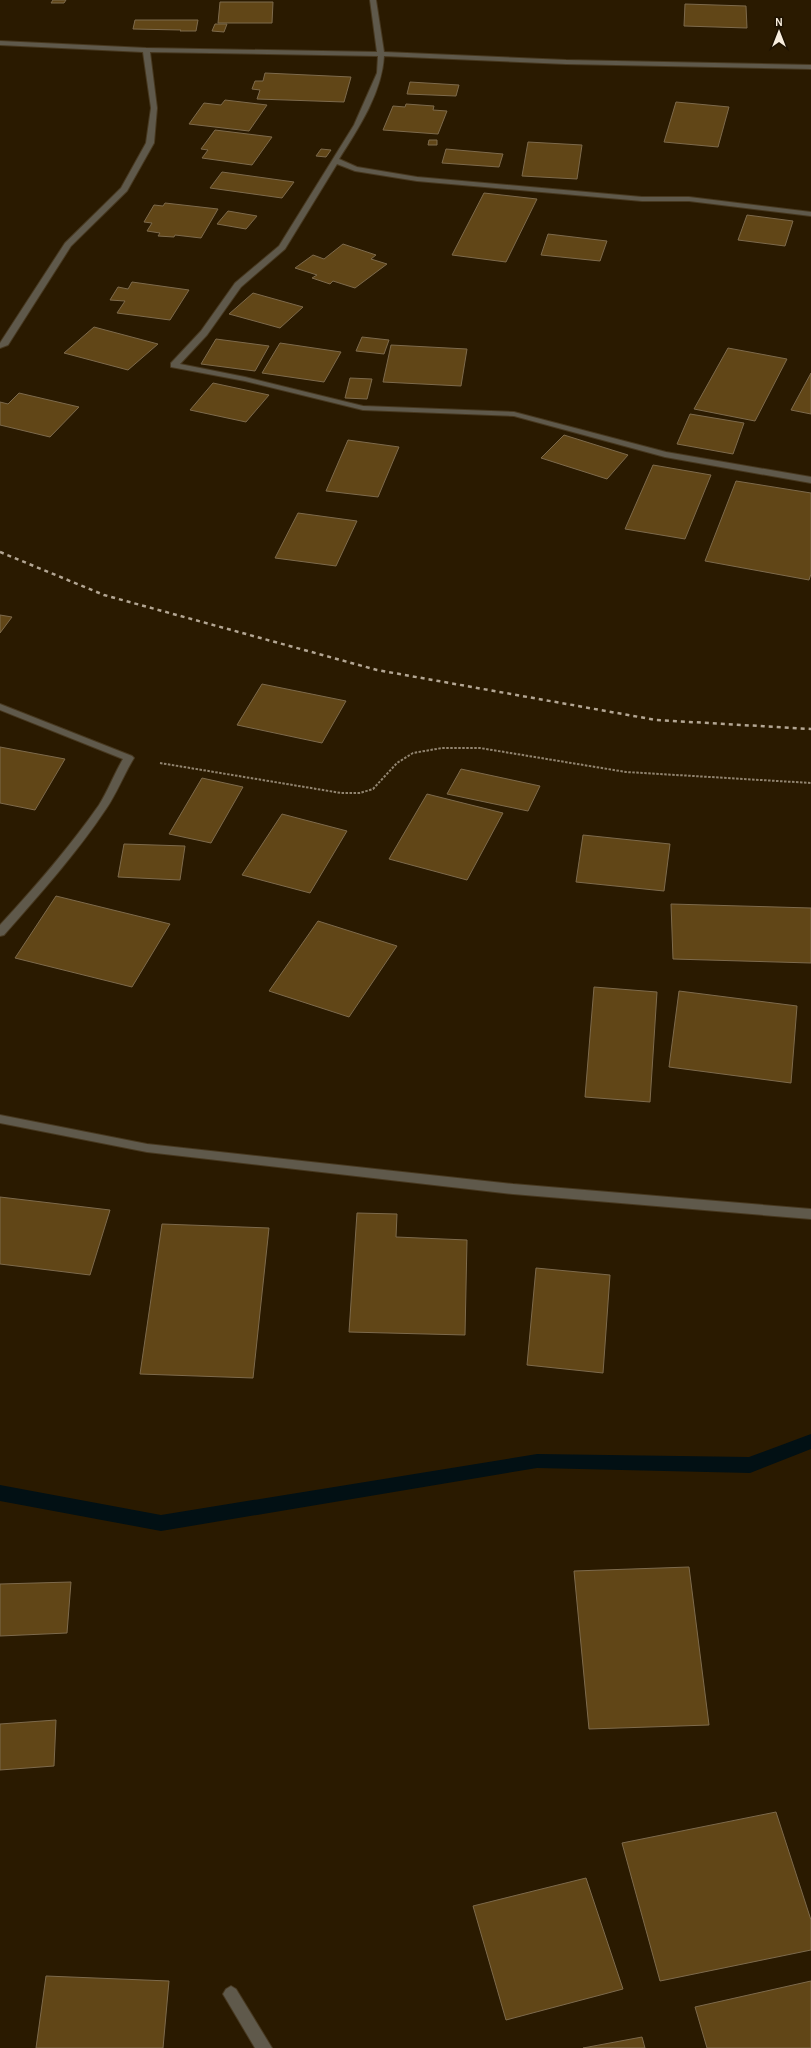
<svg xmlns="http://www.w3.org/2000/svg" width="811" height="2048" viewBox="0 0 811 2048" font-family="Karla,sans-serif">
<rect width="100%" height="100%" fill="#2a1a00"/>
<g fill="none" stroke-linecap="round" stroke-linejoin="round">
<polygon fill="#021014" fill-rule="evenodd" points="811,1434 811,1449 750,1473 537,1468 161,1531 0,1501 0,1485 161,1515 537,1454 749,1457"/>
</g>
<g fill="#614617" stroke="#7d6a4c">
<polygon points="53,0 66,0 64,3 51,3"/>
<polygon points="220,2 273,2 272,23 218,23"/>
<polygon points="685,4 746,6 747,28 684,26"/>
<polygon points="135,20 198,20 196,31 180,31 181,30 133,29"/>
<polygon points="215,24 227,24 224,32 212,31"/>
<polygon points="265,73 351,77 344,102 257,99 260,90 252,89 255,81 263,81"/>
<polygon points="410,82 459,85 456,96 407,94"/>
<polygon points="225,100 267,105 249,131 189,124 204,103 221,105"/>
<polygon points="676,102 729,107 718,147 664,142"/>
<polygon points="406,104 434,106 433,110 447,111 438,134 383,130 393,106 405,107"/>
<polygon points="215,130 272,137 252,165 202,158 208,150 201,149"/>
<polygon points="429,140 437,140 437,145 428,145"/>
<polygon points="528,142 582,145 577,179 522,176"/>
<polygon points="321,149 331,150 326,157 316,156"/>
<polygon points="446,149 503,154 499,167 442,163"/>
<polygon points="222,172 294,182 282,198 210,188"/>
<polygon points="484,193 537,199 506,262 452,255"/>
<polygon points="165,203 218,209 201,238 175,235 174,237 158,236 160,233 147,231 152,223 144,222 154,205 163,206"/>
<polygon points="228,211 257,216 246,229 217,224"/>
<polygon points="747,215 793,221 785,246 738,240"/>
<polygon points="548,234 607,241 600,261 541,255"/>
<polygon points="343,244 376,255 371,259 387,264 355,288 333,281 330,284 312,278 317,275 295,268 313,255 324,259"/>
<polygon points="132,282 189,290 170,320 117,313 125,301 110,300 118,287 128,289"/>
<polygon points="253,293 303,307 280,328 229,314"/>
<polygon points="94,327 158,344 128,370 64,353"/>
<polygon points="362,337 389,340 384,354 356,351"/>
<polygon points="216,339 269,346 255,371 201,364"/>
<polygon points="280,343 341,352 324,382 262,373"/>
<polygon points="391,345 467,349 461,386 383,382"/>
<polygon points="728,348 787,359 755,421 694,409"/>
<polygon points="811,373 811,414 791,410"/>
<polygon points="350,378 372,379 367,399 345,398"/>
<polygon points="213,383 269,395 246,422 190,410"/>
<polygon points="19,393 79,407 50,437 0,425 0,402 8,404"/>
<polygon points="690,414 744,423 733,454 677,444"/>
<polygon points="564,435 628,455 607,479 541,458"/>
<polygon points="348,440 399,447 378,497 326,491"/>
<polygon points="653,465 711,475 685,539 625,529"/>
<polygon points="736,481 811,493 811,574 809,580 705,561"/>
<polygon points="298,513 357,521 336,566 275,558"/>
<polygon points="0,615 12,617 0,633"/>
<polygon points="262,684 346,701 322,743 237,725"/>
<polygon points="0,747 65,759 35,810 0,803"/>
<polygon points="461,769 540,786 528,811 447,794"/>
<polygon points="202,778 243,787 211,843 169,834"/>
<polygon points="427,794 503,813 467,880 389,859"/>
<polygon points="282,814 347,831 310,893 242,875"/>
<polygon points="583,835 670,844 664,891 576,882"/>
<polygon points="124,844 185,846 180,880 118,877"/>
<polygon points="56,896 170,924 132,987 15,958"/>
<polygon points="671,904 811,908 811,963 673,959"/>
<polygon points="318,921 397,946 349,1017 269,991"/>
<polygon points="594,987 657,992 650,1102 585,1097"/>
<polygon points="679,991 797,1006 791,1083 669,1067"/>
<polygon points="0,1197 110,1210 90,1275 0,1264"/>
<polygon points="357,1213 397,1214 396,1237 467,1240 465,1335 349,1332"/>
<polygon points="162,1224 269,1228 253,1378 140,1374"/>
<polygon points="536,1268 610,1275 603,1373 527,1365"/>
<polygon points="689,1567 709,1725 589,1729 574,1571"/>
<polygon points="71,1582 67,1633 0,1636 0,1584"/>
<polygon points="56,1720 54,1766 0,1770 0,1724"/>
<polygon points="776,1812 811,1920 811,1950 660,1981 622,1843"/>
<polygon points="586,1878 623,1989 506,2020 473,1906"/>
<polygon points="46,1976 169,1981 163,2048 36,2048"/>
<polygon points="811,1981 811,2048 707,2048 695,2007"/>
<polygon points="642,2037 645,2048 583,2048"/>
</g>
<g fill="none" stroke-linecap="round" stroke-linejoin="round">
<g stroke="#47381f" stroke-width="2">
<g id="minor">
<path d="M370,0H376L384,52L566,60L811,65V69L566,64L384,56C382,93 358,129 339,159L357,167L417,177L642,197H689L811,212V216L689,201H642L417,181L355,171L337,164L285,249L241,287L207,335L180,364L245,377L363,406L514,412L666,452L811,477V483L665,457L514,416L363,410L245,381L171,367V363L201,331L235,283L279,246L354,125L377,73L378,56L150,52L157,108L154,143L127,191L71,246L8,345L0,348V343L65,243L121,188L146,143L151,108L143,52L0,45V41L146,48L377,52Z"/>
<path d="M0,704L132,756L134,758C124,774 117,793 106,809C76,854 40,894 4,935L0,936V925C35,887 69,848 99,805C108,791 114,774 123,759L0,710Z"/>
<polygon points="0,1115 147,1144 513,1184 811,1209 811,1219 513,1194 147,1152 0,1123"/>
<polygon points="231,1986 236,1989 272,2048 255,2048 223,1994 226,1989"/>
</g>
</g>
<polyline stroke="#91846f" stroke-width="2" stroke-dasharray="2.5 1.5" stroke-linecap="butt" points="160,763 341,793 360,793 373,789 397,763 413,753 442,748 480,748 626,772 811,783"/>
<use href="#minor" fill="#5f594b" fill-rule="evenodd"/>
<polyline stroke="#b3a693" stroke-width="2.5" stroke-dasharray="4 4" stroke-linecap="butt" points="0,552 104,595 377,670 656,720 811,729"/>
</g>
<g transform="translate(779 32)" stroke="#1e1200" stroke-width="3" paint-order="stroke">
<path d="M0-3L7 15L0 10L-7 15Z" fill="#f9eede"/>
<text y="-6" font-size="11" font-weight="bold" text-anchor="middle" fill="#f9eede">N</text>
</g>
</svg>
